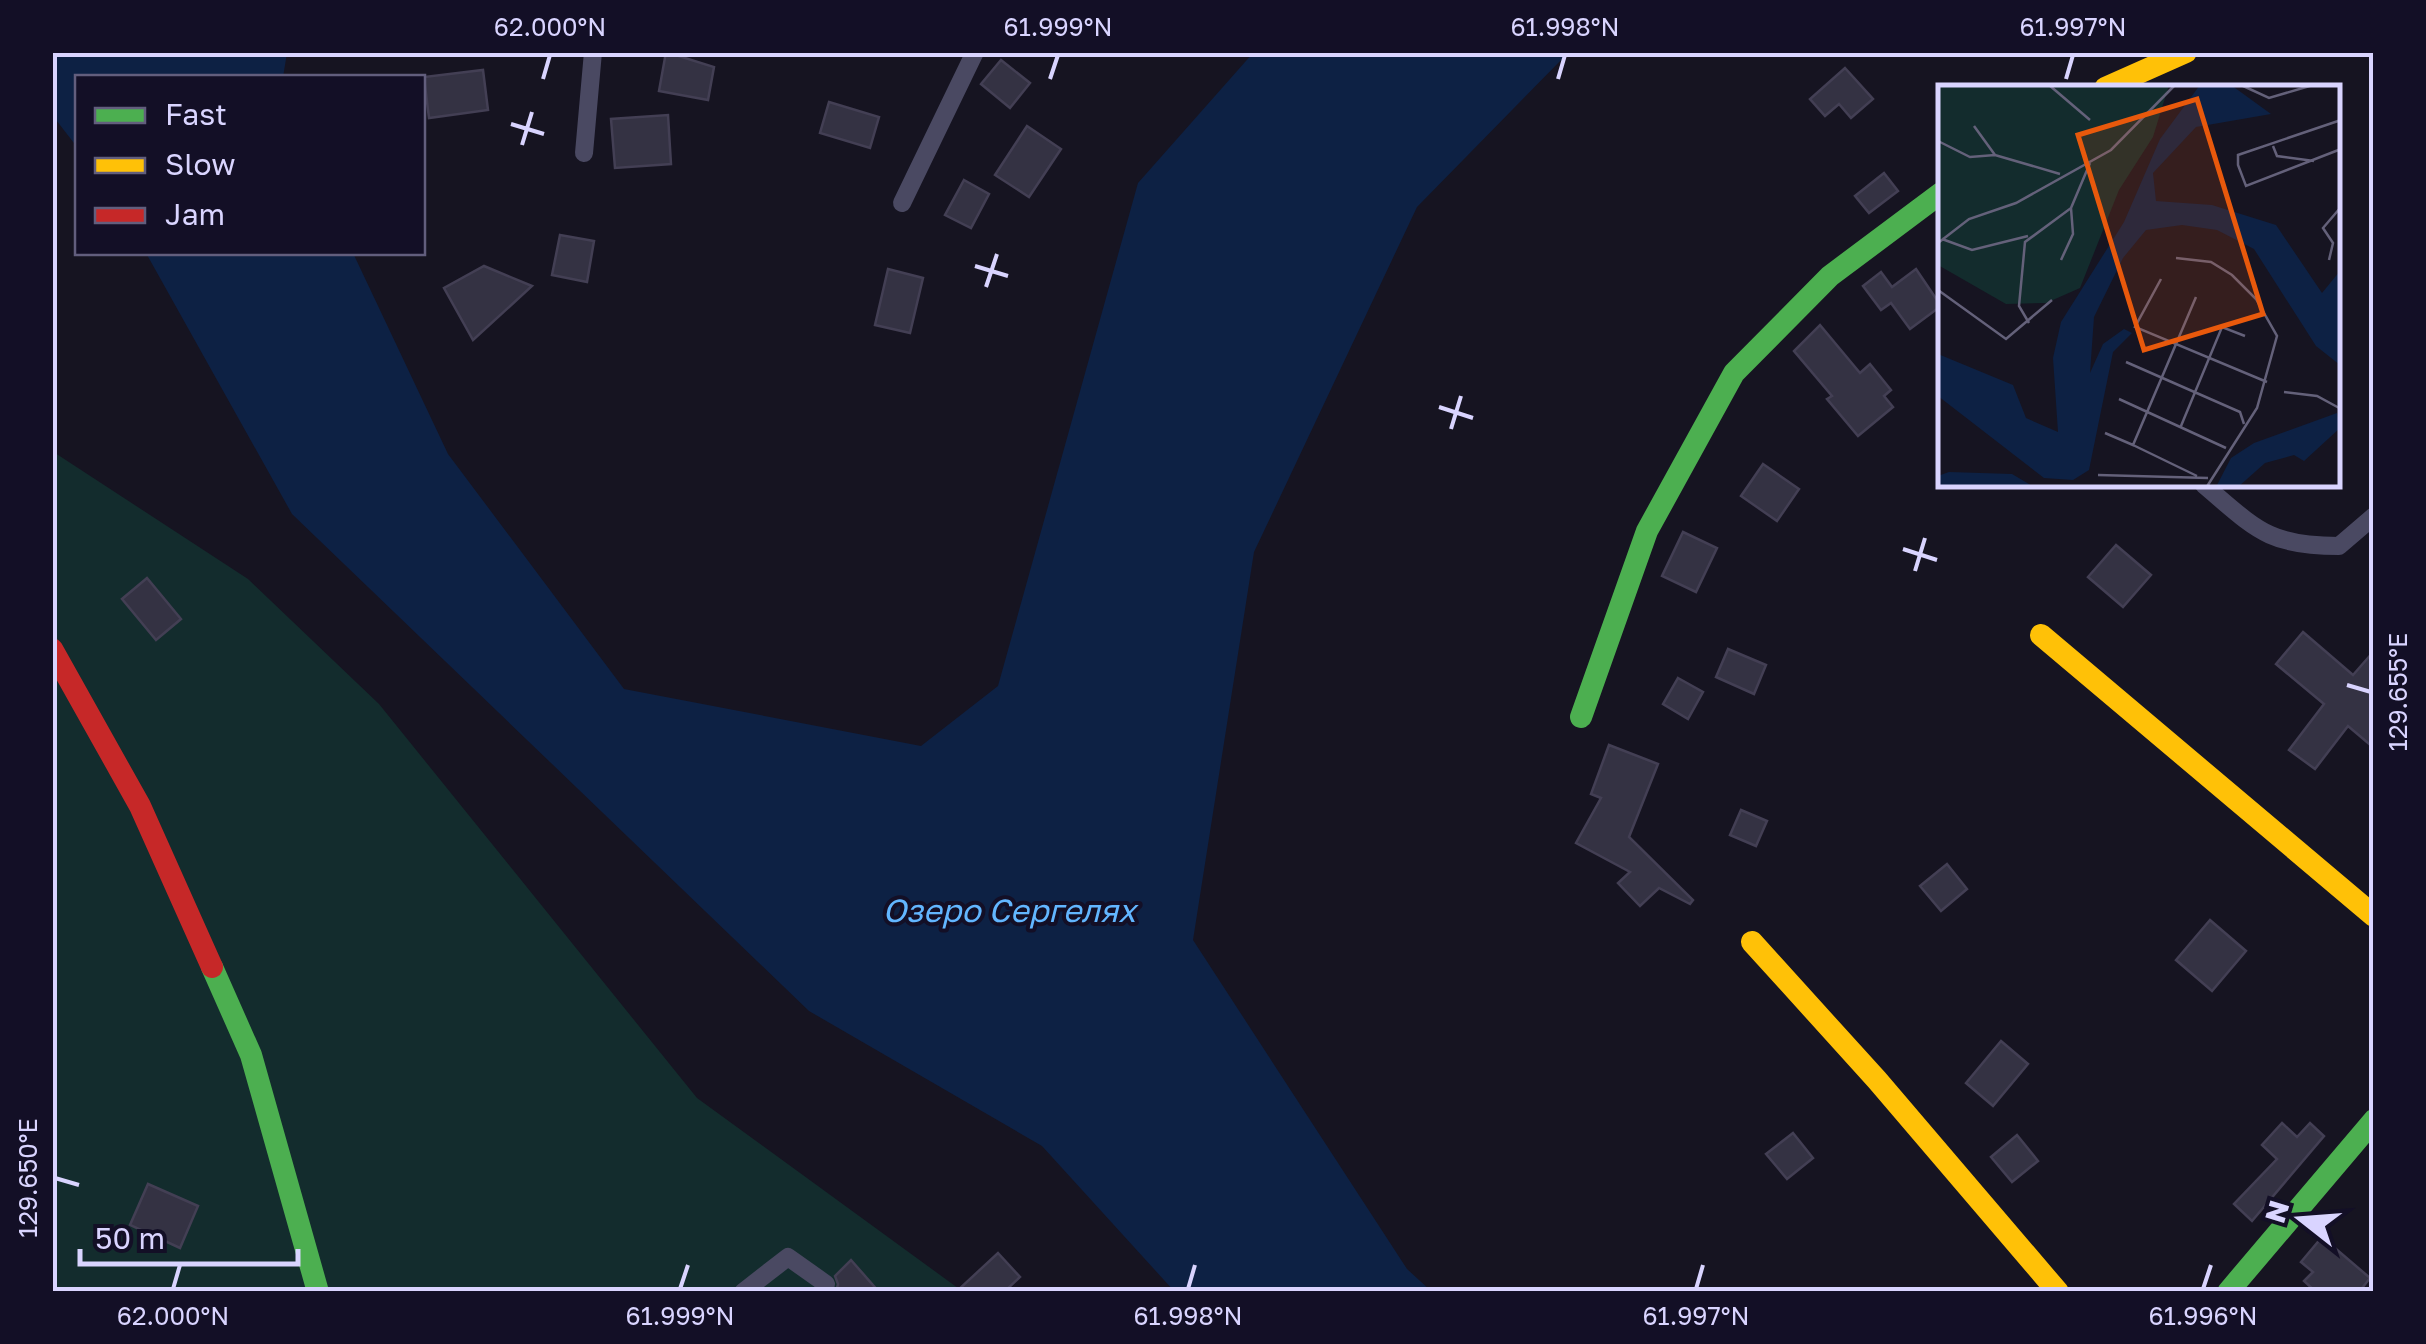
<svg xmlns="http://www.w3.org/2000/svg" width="2426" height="1344" viewBox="0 0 2426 1344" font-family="'Golos Text',sans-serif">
<rect width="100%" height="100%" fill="#161421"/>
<polygon fill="#132c2d" points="52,451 248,579 379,704 697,1098 962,1291 53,1291"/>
<g fill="#0d2144">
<polygon points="52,53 53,52 287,53 283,77 78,78 77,147 53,116"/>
<polygon points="1253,53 1568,53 1417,207 1254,552 1193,940 1407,1269 1431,1291 1174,1291 1042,1146 809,1011 292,514 146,253 353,253 448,454 624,689 921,746 998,686 1138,183"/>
</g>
<g fill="#343243" stroke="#433f54" stroke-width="2.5">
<polygon points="666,52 714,67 708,100 659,91"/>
<polygon points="1001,60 1030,83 1010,108 981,84"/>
<polygon points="1845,68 1873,99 1851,118 1839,104 1825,116 1810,99"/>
<polygon points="483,70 488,110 429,118 424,77"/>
<polygon points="829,102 879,117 870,148 820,133"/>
<polygon points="668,115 671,164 615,168 611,119"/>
<polygon points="1027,126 1061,149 1029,197 995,175"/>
<polygon points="1884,173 1898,191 1869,213 1855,196"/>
<polygon points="964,180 989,194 971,228 945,215"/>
<polygon points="560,235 594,241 587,282 552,275"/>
<polygon points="484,266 532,286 473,340 444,288"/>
<polygon points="888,269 923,278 910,333 875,325"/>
<polygon points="1916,269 1941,306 1910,329 1891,303 1881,310 1863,286 1881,272 1892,287"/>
<polygon points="1820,325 1860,373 1870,364 1891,390 1884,396 1893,407 1858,436 1827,399 1832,396 1794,351"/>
<polygon points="1763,464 1799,489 1777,521 1741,496"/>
<polygon points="1683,532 1717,548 1696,592 1662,576"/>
<polygon points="2116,545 2151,575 2123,607 2088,577"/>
<polygon points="147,578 181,619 156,640 122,599"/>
<polygon points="2303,632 2353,675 2374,651 2374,748 2348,726 2315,769 2289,750 2324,704 2276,664"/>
<polygon points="1728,649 1766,665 1754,694 1716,677"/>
<polygon points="1678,678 1703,692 1688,719 1663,704"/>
<polygon points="1609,745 1658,764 1629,837 1693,900 1690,904 1659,888 1640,906 1618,883 1630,872 1576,843 1601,798 1591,794"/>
<polygon points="1741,810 1767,821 1756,846 1730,835"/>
<polygon points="1947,864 1967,889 1941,911 1920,886"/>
<polygon points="2210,920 2246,951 2212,991 2176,960"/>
<polygon points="2001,1041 2028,1064 1993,1106 1966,1083"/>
<polygon points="2282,1123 2297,1137 2310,1123 2324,1136 2252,1221 2234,1204 2277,1159 2262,1145"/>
<polygon points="1793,1133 1813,1158 1787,1179 1766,1154"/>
<polygon points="2017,1135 2038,1161 2012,1182 1991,1157"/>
<polygon points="148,1184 198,1206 180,1248 130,1225"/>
<polygon points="2322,1237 2370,1278 2359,1292 2316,1292 2304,1281 2313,1272 2301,1262"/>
<polygon points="998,1253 1020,1277 1004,1292 956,1292"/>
<polygon points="851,1260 879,1292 836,1292 838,1284 835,1276"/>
</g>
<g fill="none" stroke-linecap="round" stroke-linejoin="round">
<g stroke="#4a4962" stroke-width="18">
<polyline points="584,153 593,52"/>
<polyline points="902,203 975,52"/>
<path d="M2204,485C2256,529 2268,546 2339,546L2374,516"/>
<polyline points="743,1292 788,1257 826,1284"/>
</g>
<g stroke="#4caf50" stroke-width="22">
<polyline points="1581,717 1647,531 1734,373 1830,276 1941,193"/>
<polyline points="212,967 251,1055 318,1292"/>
<polyline points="2228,1292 2374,1120"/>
</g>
<g stroke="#ffc107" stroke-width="22">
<polyline points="2105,88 2186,52"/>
<polyline points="2041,635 2374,916"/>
<polyline points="1752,942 1877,1080 2058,1292"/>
</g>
<polyline stroke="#c62828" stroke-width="22" points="52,649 140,806 212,967"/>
</g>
<path fill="none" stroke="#d9d4ff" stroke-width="4" d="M543,79L550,55M1050,79L1058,55M1558,79L1565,55M2066,79L2073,55M511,124L544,134M522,145L532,112M975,266L1008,276M986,287L997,254M1439,407L1473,418M1451,429L1461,396M1903,549L1937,560M1915,571L1925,538M2347,685L2371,692M55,1178L79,1185M173,1289L180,1265M680,1289L688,1265M1188,1289L1195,1265M1696,1289L1703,1265M2203,1289L2211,1265"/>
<g text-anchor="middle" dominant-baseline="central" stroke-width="8" stroke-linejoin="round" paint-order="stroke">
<g font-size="32" font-style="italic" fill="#62b6ff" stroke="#130f26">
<text x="1009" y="910">Озеро Сергелях</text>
</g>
</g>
<g transform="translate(1938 85)">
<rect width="402" height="402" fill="#161421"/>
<path d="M0,0H231L215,52L181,105L142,203L108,218L68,219L0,180Z" fill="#132c2d"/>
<path d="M262,0H293L333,29L258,42L215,88L218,116L274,120L338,140L384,208L402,186V280L378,261L316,164L279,145L244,140L208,145L185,173L156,232L152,288L165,259L186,244L194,248L175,267L151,385L135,395L106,393L0,311V269L75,300L88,333L120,347L115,273L123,237L186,137L222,54ZM399,328L402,343L366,376L356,370L327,378L300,402H278L293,373L316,358ZM11,387L74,389L96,402H0V391Z" fill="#0d2144"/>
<path fill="none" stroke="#64617a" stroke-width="2.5" d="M111,0L152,35M303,0L331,13L375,0M403,35L300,70V80L308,101L403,64M36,41L57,70M0,56L32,72L57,70L122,89M335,61L339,71L376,76M133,123L152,78M4,154L34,165L90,151M0,158L31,134L78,118L173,65L237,0M238,173L273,177L294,190L318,214L339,251L319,323L268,403M391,175L395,158L385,143L403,122M223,194L197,242L329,297M0,205L68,254L114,215M91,238L81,221L87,157L133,123L135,149L123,175M188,277L302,327L306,339M346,307L379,311L403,324M181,314L288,363M243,341L284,242L307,251M167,348L195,360L258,212M195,360L259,391M160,390L270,393"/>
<path fill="#e8590c" fill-opacity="0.15" stroke="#e8590c" stroke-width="5" d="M259,14L325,229L206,265L140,50Z"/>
<rect width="402" height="402" fill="none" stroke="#d9d4ff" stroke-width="5"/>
</g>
<rect width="2426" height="1344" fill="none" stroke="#130f26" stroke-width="110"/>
<rect x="75" y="75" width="350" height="180" fill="#130f26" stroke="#625e7d" stroke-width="2.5"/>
<rect x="95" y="108" width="50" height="15" fill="#4caf50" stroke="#625e7d" stroke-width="2.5"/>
<text x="165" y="125" font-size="30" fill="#d9d4ff">Fast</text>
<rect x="95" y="158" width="50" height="15" fill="#ffc107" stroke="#625e7d" stroke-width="2.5"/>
<text x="165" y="175" font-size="30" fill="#d9d4ff">Slow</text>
<rect x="95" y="208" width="50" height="15" fill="#c62828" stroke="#625e7d" stroke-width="2.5"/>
<text x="165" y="225" font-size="30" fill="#d9d4ff">Jam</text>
<g transform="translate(2301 1219) rotate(287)" stroke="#130f26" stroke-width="8" paint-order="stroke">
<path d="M0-8L18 38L0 25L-18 38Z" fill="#d9d4ff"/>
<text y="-15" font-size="28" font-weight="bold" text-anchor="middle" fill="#d9d4ff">N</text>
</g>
<path d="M80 1249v15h218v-15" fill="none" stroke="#d9d4ff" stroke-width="5"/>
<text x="95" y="1249" font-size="30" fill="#d9d4ff" stroke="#130f26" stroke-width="8" paint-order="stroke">50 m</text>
<rect x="55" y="55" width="2316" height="1234" fill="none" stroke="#d9d4ff" stroke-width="4"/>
<g font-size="25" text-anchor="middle" fill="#d9d4ff">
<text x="550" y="36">62.000°N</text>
<text x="1058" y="36">61.999°N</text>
<text x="1565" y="36">61.998°N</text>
<text x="2073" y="36">61.997°N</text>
<text transform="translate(2398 692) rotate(-90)" y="9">129.655°E</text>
<text transform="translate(28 1178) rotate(-90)" y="9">129.650°E</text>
<text x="173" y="1325">62.000°N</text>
<text x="680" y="1325">61.999°N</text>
<text x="1188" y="1325">61.998°N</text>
<text x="1696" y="1325">61.997°N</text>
<text x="2203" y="1325">61.996°N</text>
</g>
</svg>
